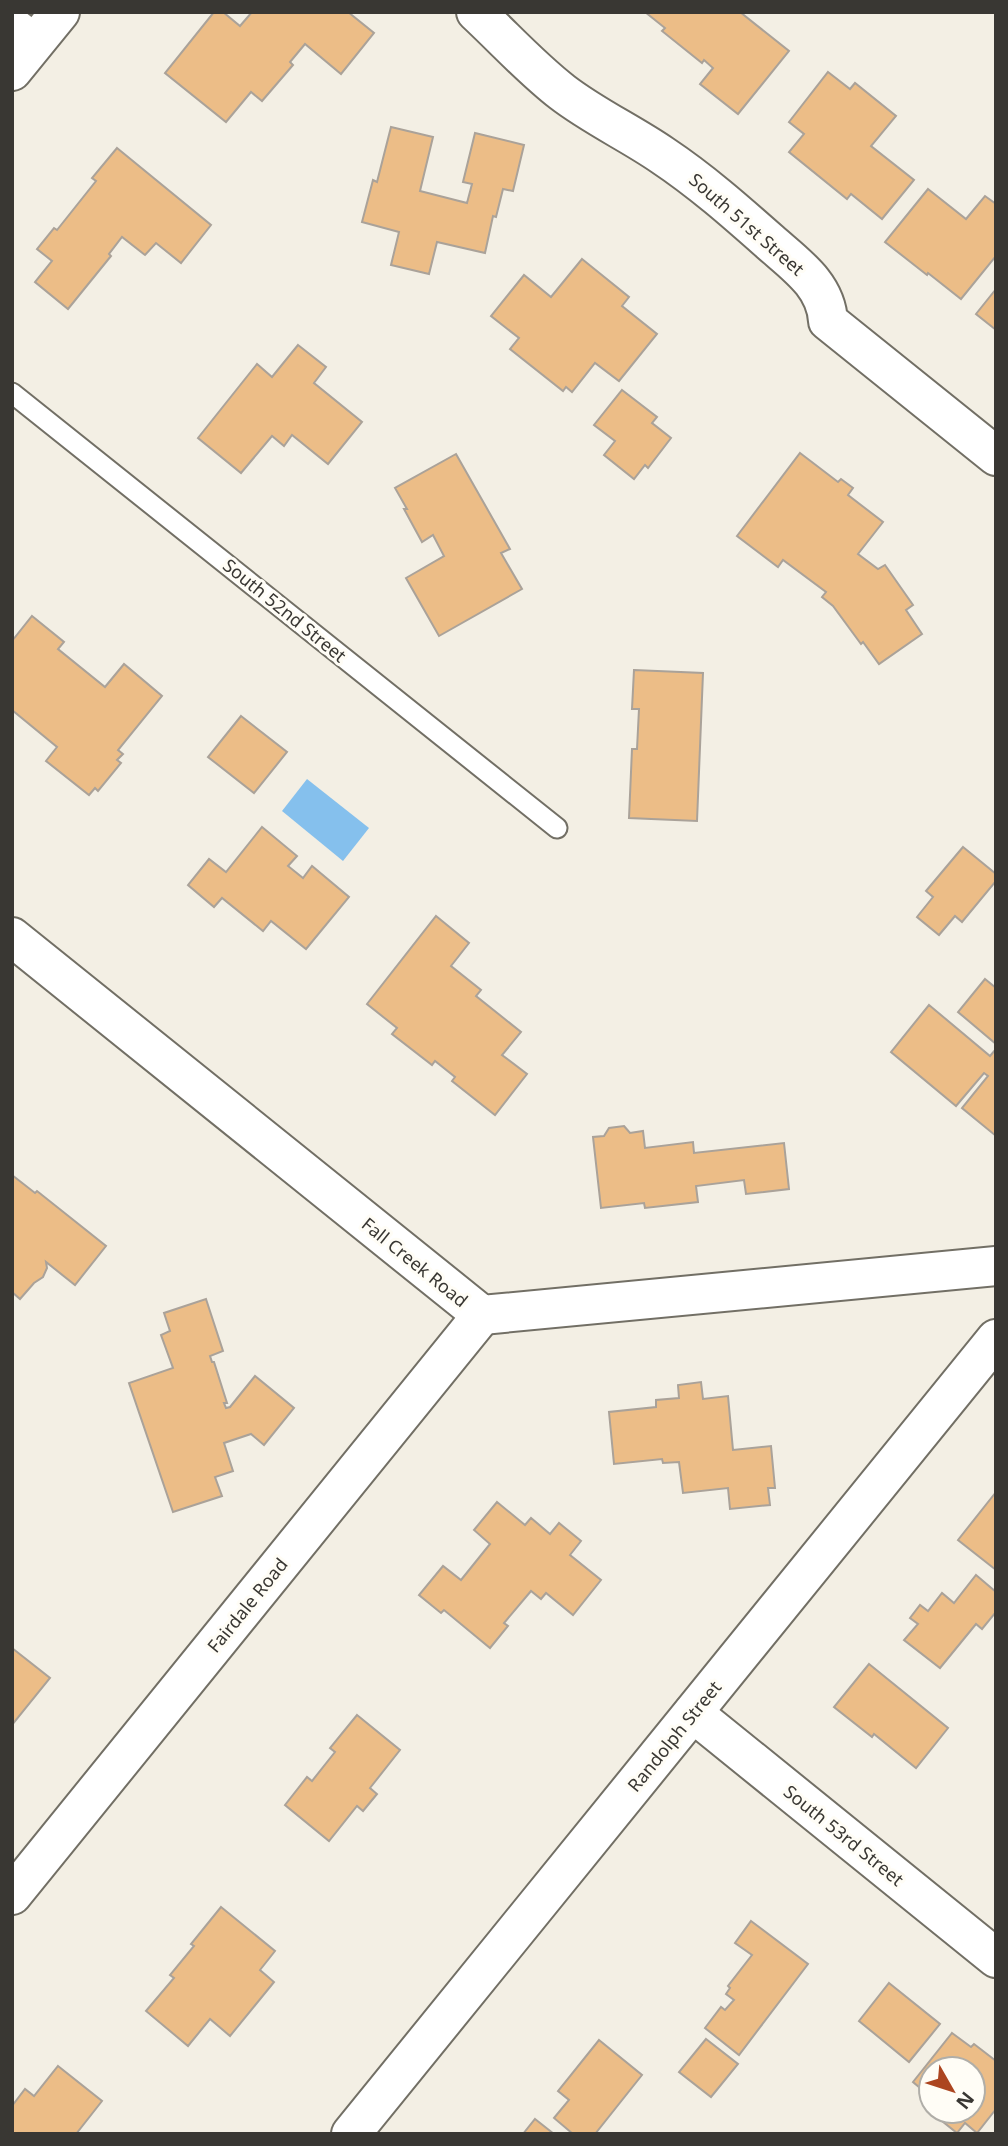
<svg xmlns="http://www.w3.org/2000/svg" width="1008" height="2146" viewBox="0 0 1008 2146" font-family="'Noto Sans',sans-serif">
<rect width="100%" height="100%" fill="#f3efe4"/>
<polygon fill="#85c0ed" points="307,779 369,828 343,861 282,811"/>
<g fill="#ecbd87" stroke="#aaa299" stroke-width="2">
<polygon points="214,12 223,12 240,26 252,12 348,12 374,33 341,74 305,44 290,62 293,65 262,101 251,92 226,122 165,73"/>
<polygon points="645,12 740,12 789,51 738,114 700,84 713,68 704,60 702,63 662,31 665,28"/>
<polygon points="828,72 850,89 855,83 896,116 871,146 914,180 882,219 851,194 847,199 789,152 804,134 789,122"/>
<polygon points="391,127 433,137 420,191 467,203 472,184 463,182 475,133 524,145 513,191 503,189 496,217 493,216 485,253 437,242 429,274 391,265 399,232 362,222 373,180 377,182"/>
<polygon points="117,148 211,225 181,263 156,243 145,255 122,237 109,254 111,256 68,309 35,282 52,261 37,249 54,228 57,230 96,181 92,178"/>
<polygon points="928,189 966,219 985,196 996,204 996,256 961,299 928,273 927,275 885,242"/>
<polygon points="582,259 629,297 622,306 657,334 619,381 595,363 572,392 566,387 563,391 510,349 519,338 491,316 524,275 551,297"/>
<polygon points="996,289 996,330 976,314"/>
<polygon points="298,345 326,367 314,383 362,422 328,464 292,435 284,446 272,436 241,473 198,438 257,364 272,377"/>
<polygon points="622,390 657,417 652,423 671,438 648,468 645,465 634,479 604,455 615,441 594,425"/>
<polygon points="800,453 838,482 841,479 853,488 848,495 883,522 858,554 878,569 885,565 913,605 906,610 922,634 879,664 863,642 861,644 833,606 822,597 826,592 783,560 778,567 737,536"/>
<polygon points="456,454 510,549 501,553 522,589 439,636 406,578 444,556 433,535 422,542 404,509 407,509 395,488"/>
<polygon points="32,616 64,642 58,649 105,687 124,664 162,696 118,750 123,754 117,760 121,763 98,791 95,788 89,795 46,761 57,747 12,710 12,641"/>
<polygon points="634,670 703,673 697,821 629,818 632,749 637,749 639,709 632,709"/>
<polygon points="241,716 287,752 254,793 208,757"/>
<polygon points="262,827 297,856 288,866 303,878 312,866 349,897 306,949 271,921 263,931 222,898 214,907 188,885 209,859 226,872"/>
<polygon points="963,847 996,874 996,881 962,922 955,916 939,935 917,917 933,897 926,891"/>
<polygon points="436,916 469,943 451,966 481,990 476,996 521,1032 502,1055 527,1074 495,1115 452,1081 455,1077 435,1061 432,1065 392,1034 397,1028 367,1004"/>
<polygon points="985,979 996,988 996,1044 958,1012"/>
<polygon points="929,1005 990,1056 996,1049 996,1136 962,1108 988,1076 984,1073 956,1106 891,1052"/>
<polygon points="624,1126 630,1133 643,1131 645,1148 693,1142 694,1153 784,1143 789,1189 746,1194 744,1180 696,1186 698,1202 645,1208 644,1203 601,1208 593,1137 604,1136 609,1128"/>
<polygon points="12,1175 35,1193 37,1191 106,1246 75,1285 46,1262 47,1268 43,1277 34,1283 20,1299 12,1292"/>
<polygon points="206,1299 223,1351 210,1356 212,1362 214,1362 227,1403 224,1403 226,1408 230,1407 255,1376 294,1408 264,1445 251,1434 224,1443 233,1471 215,1477 222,1496 173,1512 129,1383 173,1368 161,1335 170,1331 164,1313"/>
<polygon points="701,1382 703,1399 728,1396 733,1450 771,1446 775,1488 768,1488 770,1505 730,1509 728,1488 683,1493 679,1462 663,1463 662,1459 614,1464 609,1412 656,1407 656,1400 679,1398 678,1385"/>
<polygon points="996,1492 996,1570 958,1540"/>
<polygon points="497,1502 525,1525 531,1518 550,1534 559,1523 581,1541 570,1555 601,1580 573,1615 546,1593 541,1599 531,1591 504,1623 508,1626 490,1648 444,1610 441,1613 419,1595 443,1566 461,1580 490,1544 474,1530"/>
<polygon points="976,1575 996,1592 996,1612 982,1629 976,1624 940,1668 904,1640 918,1624 910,1618 920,1605 928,1611 942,1593 954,1603"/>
<polygon points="12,1648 50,1678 12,1725"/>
<polygon points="869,1664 948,1728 916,1768 874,1734 872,1737 834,1707"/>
<polygon points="357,1715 400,1750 370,1788 377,1794 363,1811 357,1806 329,1841 285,1805 307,1777 312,1781 335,1752 330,1748"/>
<polygon points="221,1907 275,1951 260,1970 274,1982 230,2036 210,2019 188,2046 146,2011 174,1978 170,1975 194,1946 191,1944"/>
<polygon points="751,1921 808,1964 739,2055 705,2028 721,2007 725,2010 734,2000 726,1994 730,1988 728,1986 752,1955 735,1943"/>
<polygon points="889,1983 940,2024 909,2062 859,2021"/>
<polygon points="952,2033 971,2047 974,2044 996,2061 996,2109 977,2133 965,2123 957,2133 937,2117 942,2111 973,2111 973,2069 931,2069 931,2097 913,2082"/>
<polygon points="706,2039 738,2064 711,2097 679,2072"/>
<polygon points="599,2040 642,2075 595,2134 573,2134 554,2118 569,2100 558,2091"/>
<polygon points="58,2066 102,2101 76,2134 12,2134 12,2106 25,2089 34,2096"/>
<polygon points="535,2119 554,2134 523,2134"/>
</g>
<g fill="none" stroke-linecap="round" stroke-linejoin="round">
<g stroke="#726f65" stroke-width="23">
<polyline id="lane" points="12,393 557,828"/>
</g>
<g stroke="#726f65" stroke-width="42">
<g id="street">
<path d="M476,12C505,39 531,68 562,92C593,116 630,133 662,155C701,181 735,211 770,242C796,265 826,285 828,321L996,456"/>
<polyline points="12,26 34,43"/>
<polyline points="12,937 482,1315 996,1266"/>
<polyline points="693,1713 996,1958"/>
<polyline points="12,1895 482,1315"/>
</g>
</g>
<g stroke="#726f65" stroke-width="42">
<g id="secondary">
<polyline points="12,71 60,12"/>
<polyline points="351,2134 996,1339"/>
</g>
</g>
<use href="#lane" stroke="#fff" stroke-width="19"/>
<use href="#street" stroke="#fff" stroke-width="38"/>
<use href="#secondary" stroke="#fff" stroke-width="38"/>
</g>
<g text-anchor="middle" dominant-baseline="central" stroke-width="6" stroke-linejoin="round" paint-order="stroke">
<g font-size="18" fill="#393733" stroke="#fffdf6">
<text transform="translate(747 224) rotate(41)">South 51st Street</text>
<text transform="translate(285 610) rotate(39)">South 52nd Street</text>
<text transform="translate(415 1262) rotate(39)">Fall Creek Road</text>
<text transform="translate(247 1605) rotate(-51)">Fairdale Road</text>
<text transform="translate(674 1736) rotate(-51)">Randolph Street</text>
<text transform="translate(844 1835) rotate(39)">South 53rd Street</text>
</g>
</g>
<rect width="1008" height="2146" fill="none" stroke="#393733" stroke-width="28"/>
<g transform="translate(952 2090) rotate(129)"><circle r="33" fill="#fffdf6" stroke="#b0aea8" stroke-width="2"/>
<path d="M0-5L12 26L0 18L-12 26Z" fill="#ac4520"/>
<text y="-10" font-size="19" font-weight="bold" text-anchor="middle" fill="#393733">N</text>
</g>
</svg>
